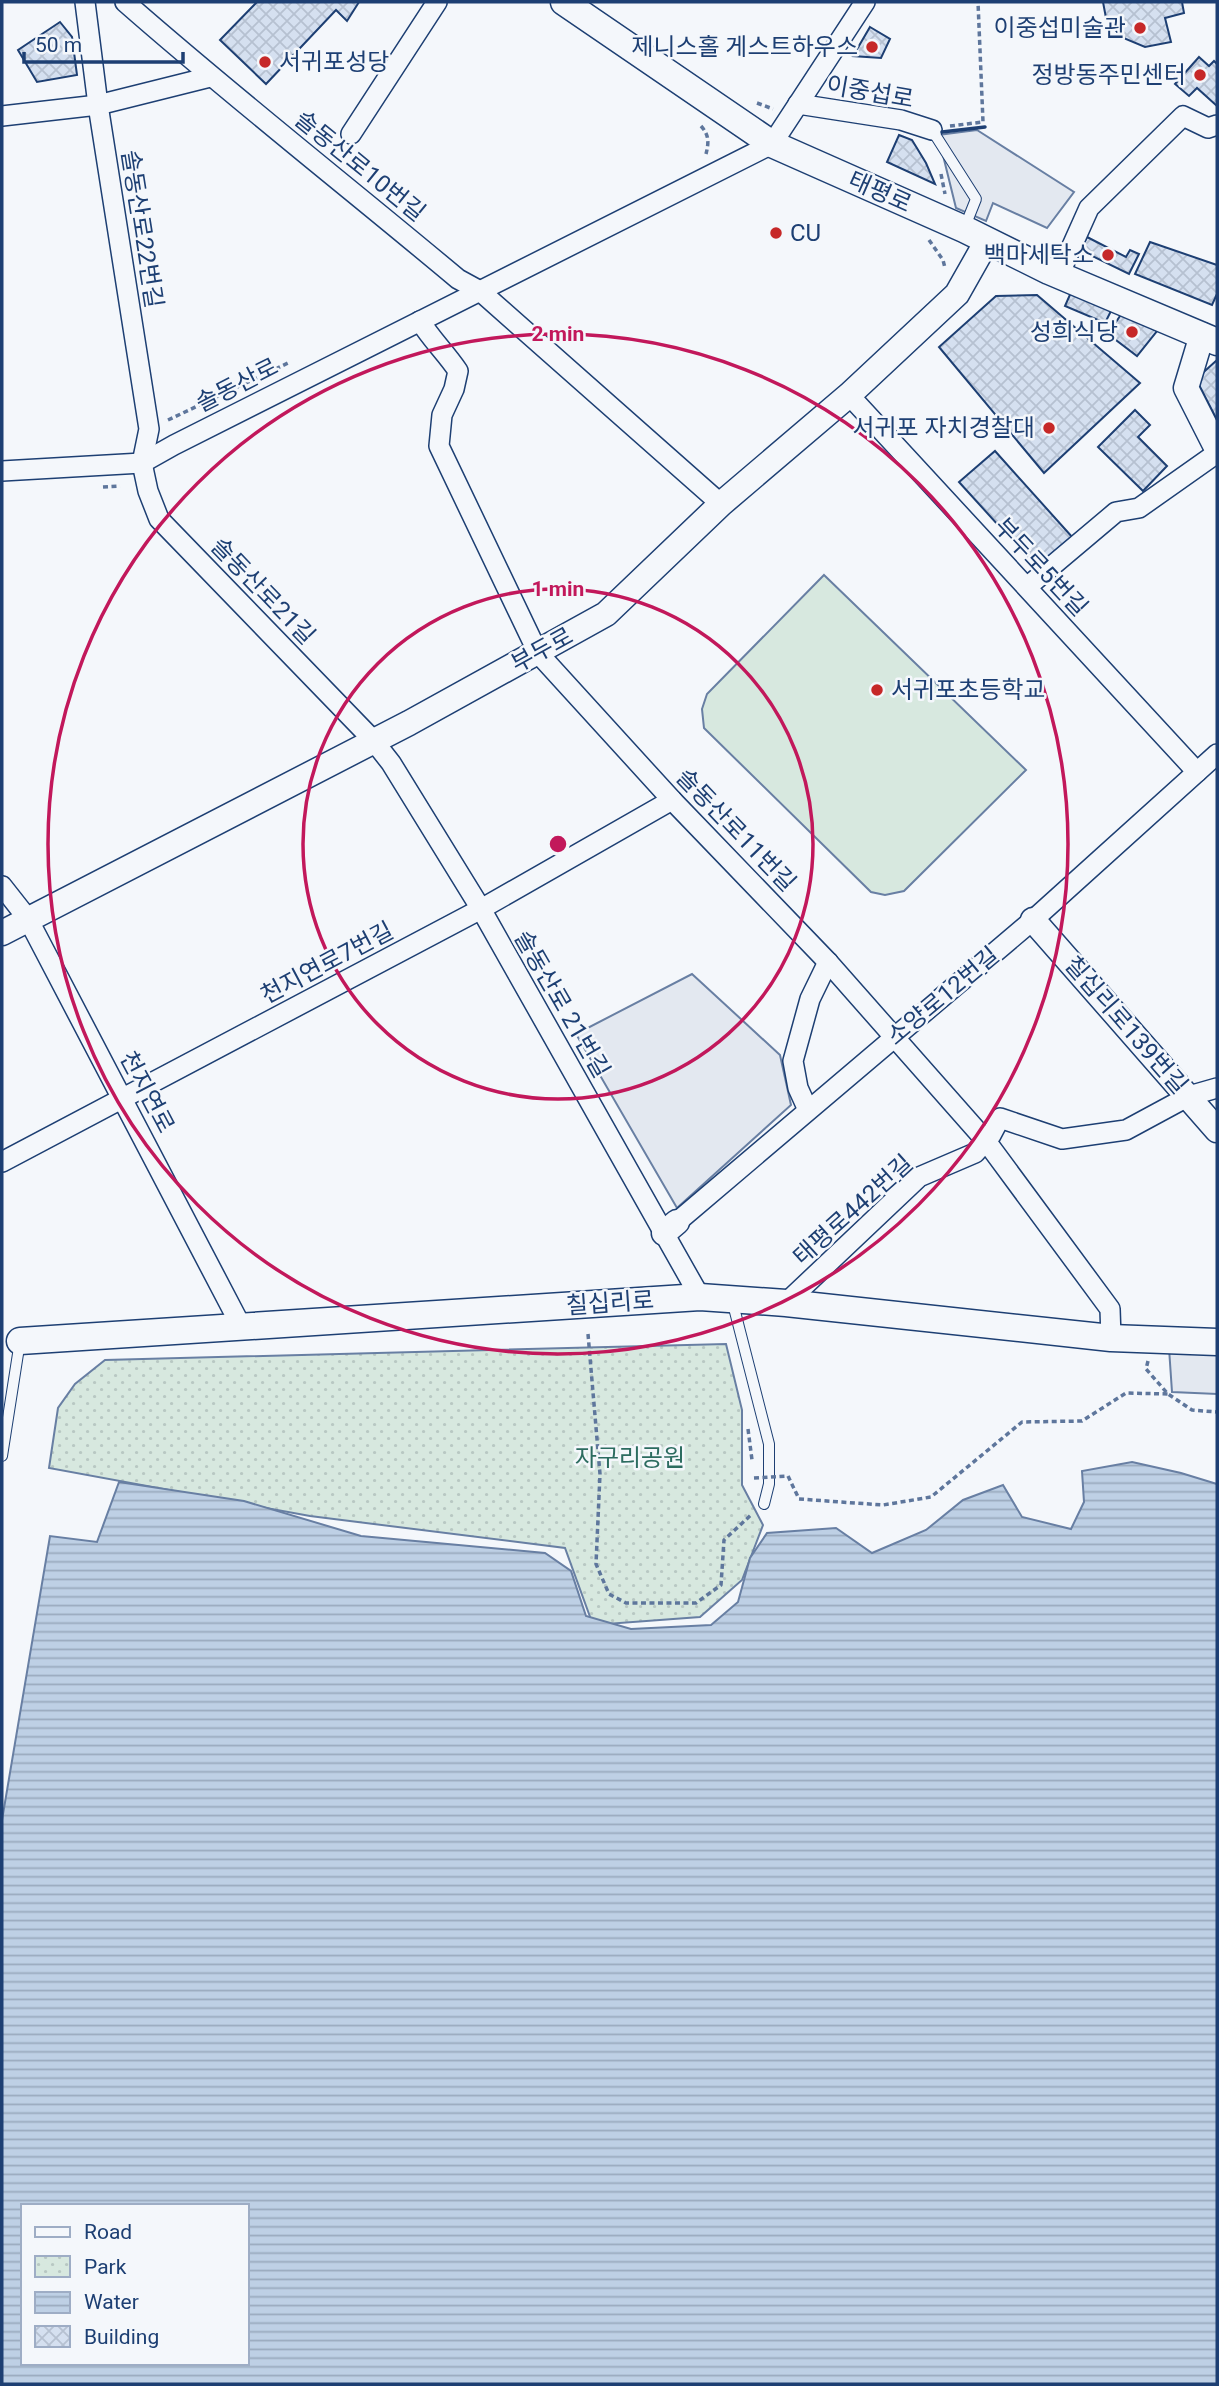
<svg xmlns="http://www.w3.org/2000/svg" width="1219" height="2386" viewBox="0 0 1219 2386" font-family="Roboto,'Noto Sans KR',sans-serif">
<defs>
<pattern id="park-dots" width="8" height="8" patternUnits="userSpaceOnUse" patternTransform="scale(1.75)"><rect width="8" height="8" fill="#d7e8df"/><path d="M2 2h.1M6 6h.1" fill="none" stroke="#b8c8c3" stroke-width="1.8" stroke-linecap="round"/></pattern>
<pattern id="water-rules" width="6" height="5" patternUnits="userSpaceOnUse" patternTransform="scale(1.75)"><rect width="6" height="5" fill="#bed0e5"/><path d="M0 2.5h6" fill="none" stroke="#9aaabe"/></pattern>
<pattern id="building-cross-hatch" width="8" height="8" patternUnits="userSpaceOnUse" patternTransform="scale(1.75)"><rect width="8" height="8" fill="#d5e0f0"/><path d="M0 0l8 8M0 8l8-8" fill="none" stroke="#b6c1d1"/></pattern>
</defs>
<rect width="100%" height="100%" fill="#f4f7fb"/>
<polygon fill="#d7e8df" stroke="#687fa3" stroke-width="2" points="824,575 1026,770 904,891 885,895 871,892 704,728 702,709 707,694"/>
<polygon fill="url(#park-dots)" stroke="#687fa3" stroke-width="2" points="726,1344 742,1410 742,1485 763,1525 742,1580 700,1617 593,1625 565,1548 310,1516 49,1468 58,1408 75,1384 105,1360"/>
<g fill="#e3e8f0" stroke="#687fa3" stroke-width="2">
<polygon points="977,130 1074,192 1047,228 993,203 986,221 956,208 938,135"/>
<polygon points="692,974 780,1055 791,1105 677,1208 576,1034"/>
<polygon points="1169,1348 1217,1351 1217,1394 1172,1392"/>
</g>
<path fill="url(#water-rules)" stroke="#687fa3" stroke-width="2" fill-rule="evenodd" d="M1132,1462L1181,1473L1217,1484V2384H2V1820L50,1536L97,1542L119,1482L244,1501L361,1536L545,1553L571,1571L586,1616L631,1629L711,1625L738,1602L750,1558L767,1533L836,1528L872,1553L926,1530L963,1500L1003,1485L1022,1517L1071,1529L1084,1502L1082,1471ZM23,2206H247V2363H23Z"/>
<g fill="url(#building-cross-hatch)" stroke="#1d3f73" stroke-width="2">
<polygon points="257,2 359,2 347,21 336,10 266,84 220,40"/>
<polygon points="1103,2 1182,2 1184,13 1165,18 1171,42 1145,47 1121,37 1106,18"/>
<polygon points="60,22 72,37 77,75 37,82 18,50"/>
<polygon points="870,27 890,39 881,58 853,56"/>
<polygon points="1199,57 1209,66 1214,61 1217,64 1217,106 1197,88 1189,96 1175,84"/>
<polygon points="899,135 912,140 926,163 935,184 887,162"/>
<polygon points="1087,237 1126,257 1130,250 1139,254 1129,274 1080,250"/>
<polygon points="1150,242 1217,265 1217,294 1212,305 1135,274"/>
<polygon points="1072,290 1113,307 1105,323 1065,306"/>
<polygon points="1037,295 1140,383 1044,473 939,347 996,296"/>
<polygon points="1122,313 1157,331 1137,356 1108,334"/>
<polygon points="1217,360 1217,420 1196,379"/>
<polygon points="1135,410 1150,425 1138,437 1167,466 1143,491 1098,447"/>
<polygon points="995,451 1073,538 1038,569 959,482"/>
</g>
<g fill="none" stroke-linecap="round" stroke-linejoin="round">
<g stroke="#1d3f73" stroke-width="12">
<g id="service">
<polyline points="932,130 976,199 964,229"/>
<polyline points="732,1300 769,1444 769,1484 764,1504"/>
<polyline points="2,1456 20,1341"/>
</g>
</g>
<g stroke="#1d3f73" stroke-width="22">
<g id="minor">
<polyline points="85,2 98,105 149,429 142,463 148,491 159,519 373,740 391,763 481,909 700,1297"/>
<path d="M125,2C233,97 347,186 458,279L480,291L721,504"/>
<polyline points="798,104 901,120 932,130"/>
<polyline points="2,116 98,105 210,77"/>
<polyline points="351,134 437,2"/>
<polyline points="1059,275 1089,208 1183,116 1208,128 1217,125"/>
<path d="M420,321C431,339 446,353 458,371L454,389L442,415L439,446L538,653L672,800L828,962L986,1141L1110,1309L1111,1338"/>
<polyline points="849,395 1197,772"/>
<polyline points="2,471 142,463 174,445 772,144 865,2"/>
<polyline points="1027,587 1116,512 1139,508 1217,453"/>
<polyline points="2,886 28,919 241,1326"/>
<polyline points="808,1110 798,1088 793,1061 810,999 828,962"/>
<polyline points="2,1162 481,909 672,800"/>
<polyline points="677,1222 1033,920 1217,754"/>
<polyline points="786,1303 919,1177 975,1153 991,1135 1000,1118 1062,1139 1126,1130 1189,1096 1217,1088"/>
</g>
</g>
<g stroke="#1d3f73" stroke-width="27">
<g id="tertiary">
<polyline points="1202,335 1186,388 1217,449"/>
<polyline points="1033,920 1217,1130"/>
<polyline points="2,933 409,723 606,614 721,504 849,395 957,294 987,241"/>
<polyline points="664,1233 677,1222"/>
</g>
</g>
<g stroke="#1d3f73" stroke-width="29">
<g id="secondary">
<polyline points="564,2 772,144 964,229 1049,271 1217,342"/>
<polyline points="20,1341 700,1297 786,1303 1111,1338 1217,1342"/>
</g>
</g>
<g stroke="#5e769c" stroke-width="3.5" stroke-dasharray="5 3.5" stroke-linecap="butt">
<polyline points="757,103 773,109"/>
<path d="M701,126C709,135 709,142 706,154"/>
<polyline points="950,126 983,122 978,2"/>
<polyline points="941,174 945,194"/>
<polyline points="929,240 943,260 945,268"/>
<polyline points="168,420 288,363"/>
<polyline points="103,487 120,486"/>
<polyline points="588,1334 600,1474 596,1564 609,1594 626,1603 696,1603 721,1585 724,1540 752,1514"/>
<polyline points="1148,1361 1146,1369 1168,1394 1192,1410 1217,1412"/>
<polyline points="748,1429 752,1460"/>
<polyline points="788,1476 799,1499 883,1505 931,1497 1022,1422 1082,1421 1126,1393 1168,1394"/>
</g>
<use href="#service" stroke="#f4f7fb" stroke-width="10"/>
<use href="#minor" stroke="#f4f7fb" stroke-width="19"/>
<use href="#tertiary" stroke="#f4f7fb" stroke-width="24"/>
<use href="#secondary" stroke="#f4f7fb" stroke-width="26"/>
<polyline stroke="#5e769c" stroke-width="3.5" stroke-dasharray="5 3.5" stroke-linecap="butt" points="754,1478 788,1476"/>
<polyline stroke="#1d3f73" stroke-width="3.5" points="942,132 985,127"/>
</g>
<g fill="none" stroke="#c2185b" stroke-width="3.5">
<circle cx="558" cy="844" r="255"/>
<circle cx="558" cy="844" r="510"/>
</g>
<g fill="#c62828" stroke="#f4f7fb" stroke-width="2.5">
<circle cx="1140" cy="28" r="7"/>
<circle cx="872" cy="47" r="7"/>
<circle cx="265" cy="62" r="7"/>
<circle cx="1200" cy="75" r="7"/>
<circle cx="776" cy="233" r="7"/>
<circle cx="1108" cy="255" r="7"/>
<circle cx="1132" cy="332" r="7"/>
<circle cx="1049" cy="428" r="7"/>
<circle cx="877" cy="690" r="7"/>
</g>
<g text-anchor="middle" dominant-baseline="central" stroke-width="5" stroke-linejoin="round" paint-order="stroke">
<g font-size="24" fill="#1d3f73" stroke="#f4f7fb" text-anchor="end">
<text x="1126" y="28">이중섭미술관</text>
<text x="858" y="47">제니스홀 게스트하우스</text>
<text x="279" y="62" text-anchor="start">서귀포성당</text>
<text x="1186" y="75">정방동주민센터</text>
<text x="790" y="233" text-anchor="start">CU</text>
<text x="1094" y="255">백마세탁소</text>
<text x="1118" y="332">성희식당</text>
<text x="1035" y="428">서귀포 자치경찰대</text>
<text x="891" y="690" text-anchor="start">서귀포초등학교</text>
</g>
<g font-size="24" fill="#1d3f73" stroke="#f4f7fb">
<text transform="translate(870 92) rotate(10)">이중섭로</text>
<text transform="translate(360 166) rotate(39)">솔동산로10번길</text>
<text transform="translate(880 192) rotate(24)">태평로</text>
<text transform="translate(142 229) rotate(81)">솔동산로22번길</text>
<text transform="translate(237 385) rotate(-27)">솔동산로</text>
<text transform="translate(1041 567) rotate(47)">부두로5번길</text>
<text transform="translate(263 591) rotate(46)">솔동산로21길</text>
<text transform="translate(542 650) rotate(-29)">부두로</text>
<text transform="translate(736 830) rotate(46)">솔동산로11번길</text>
<text transform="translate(327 963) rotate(-28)">천지연로7번길</text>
<text transform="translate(943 996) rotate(-40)">소양로12번길</text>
<text transform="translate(562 1004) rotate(60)">솔동산로 21번길</text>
<text transform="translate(1126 1025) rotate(49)">칠십리로139번길</text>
<text transform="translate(147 1092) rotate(62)">천지연로</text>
<text transform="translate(853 1210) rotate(-42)">태평로442번길</text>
<text transform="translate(610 1303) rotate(-4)">칠십리로</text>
</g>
<g font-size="24" fill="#2c6c60" stroke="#f4f7fb">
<text x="630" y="1458">자구리공원</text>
</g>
</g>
<circle cx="558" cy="844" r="10" fill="#c2185b" stroke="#f4f7fb" stroke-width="3.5"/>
<g font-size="21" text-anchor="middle" font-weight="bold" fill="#c2185b" stroke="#f4f7fb" stroke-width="5" stroke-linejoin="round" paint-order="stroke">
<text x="558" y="341">2 min</text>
<text x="558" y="596">1 min</text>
</g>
<rect width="1219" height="2386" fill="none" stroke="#1d3f73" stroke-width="7"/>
<rect x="21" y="2204" width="228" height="161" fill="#f4f7fb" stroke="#9eadc5" stroke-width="2"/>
<rect x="35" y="2227" width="35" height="10" fill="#f4f7fb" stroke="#9eadc5" stroke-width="2"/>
<text x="84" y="2239" font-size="21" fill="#1d3f73">Road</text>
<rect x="35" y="2256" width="35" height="21" fill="url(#park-dots)" stroke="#9eadc5" stroke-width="2"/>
<text x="84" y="2274" font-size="21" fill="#1d3f73">Park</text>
<rect x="35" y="2292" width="35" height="21" fill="url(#water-rules)" stroke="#9eadc5" stroke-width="2"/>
<text x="84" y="2309" font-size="21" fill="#1d3f73">Water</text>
<rect x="35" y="2326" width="35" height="21" fill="url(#building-cross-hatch)" stroke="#9eadc5" stroke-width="2"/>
<text x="84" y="2344" font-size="21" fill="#1d3f73">Building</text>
<path d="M24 52v10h159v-10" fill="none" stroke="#1d3f73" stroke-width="3.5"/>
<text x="35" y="52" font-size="21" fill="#1d3f73" stroke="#f4f7fb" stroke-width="5" paint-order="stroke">50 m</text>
</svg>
